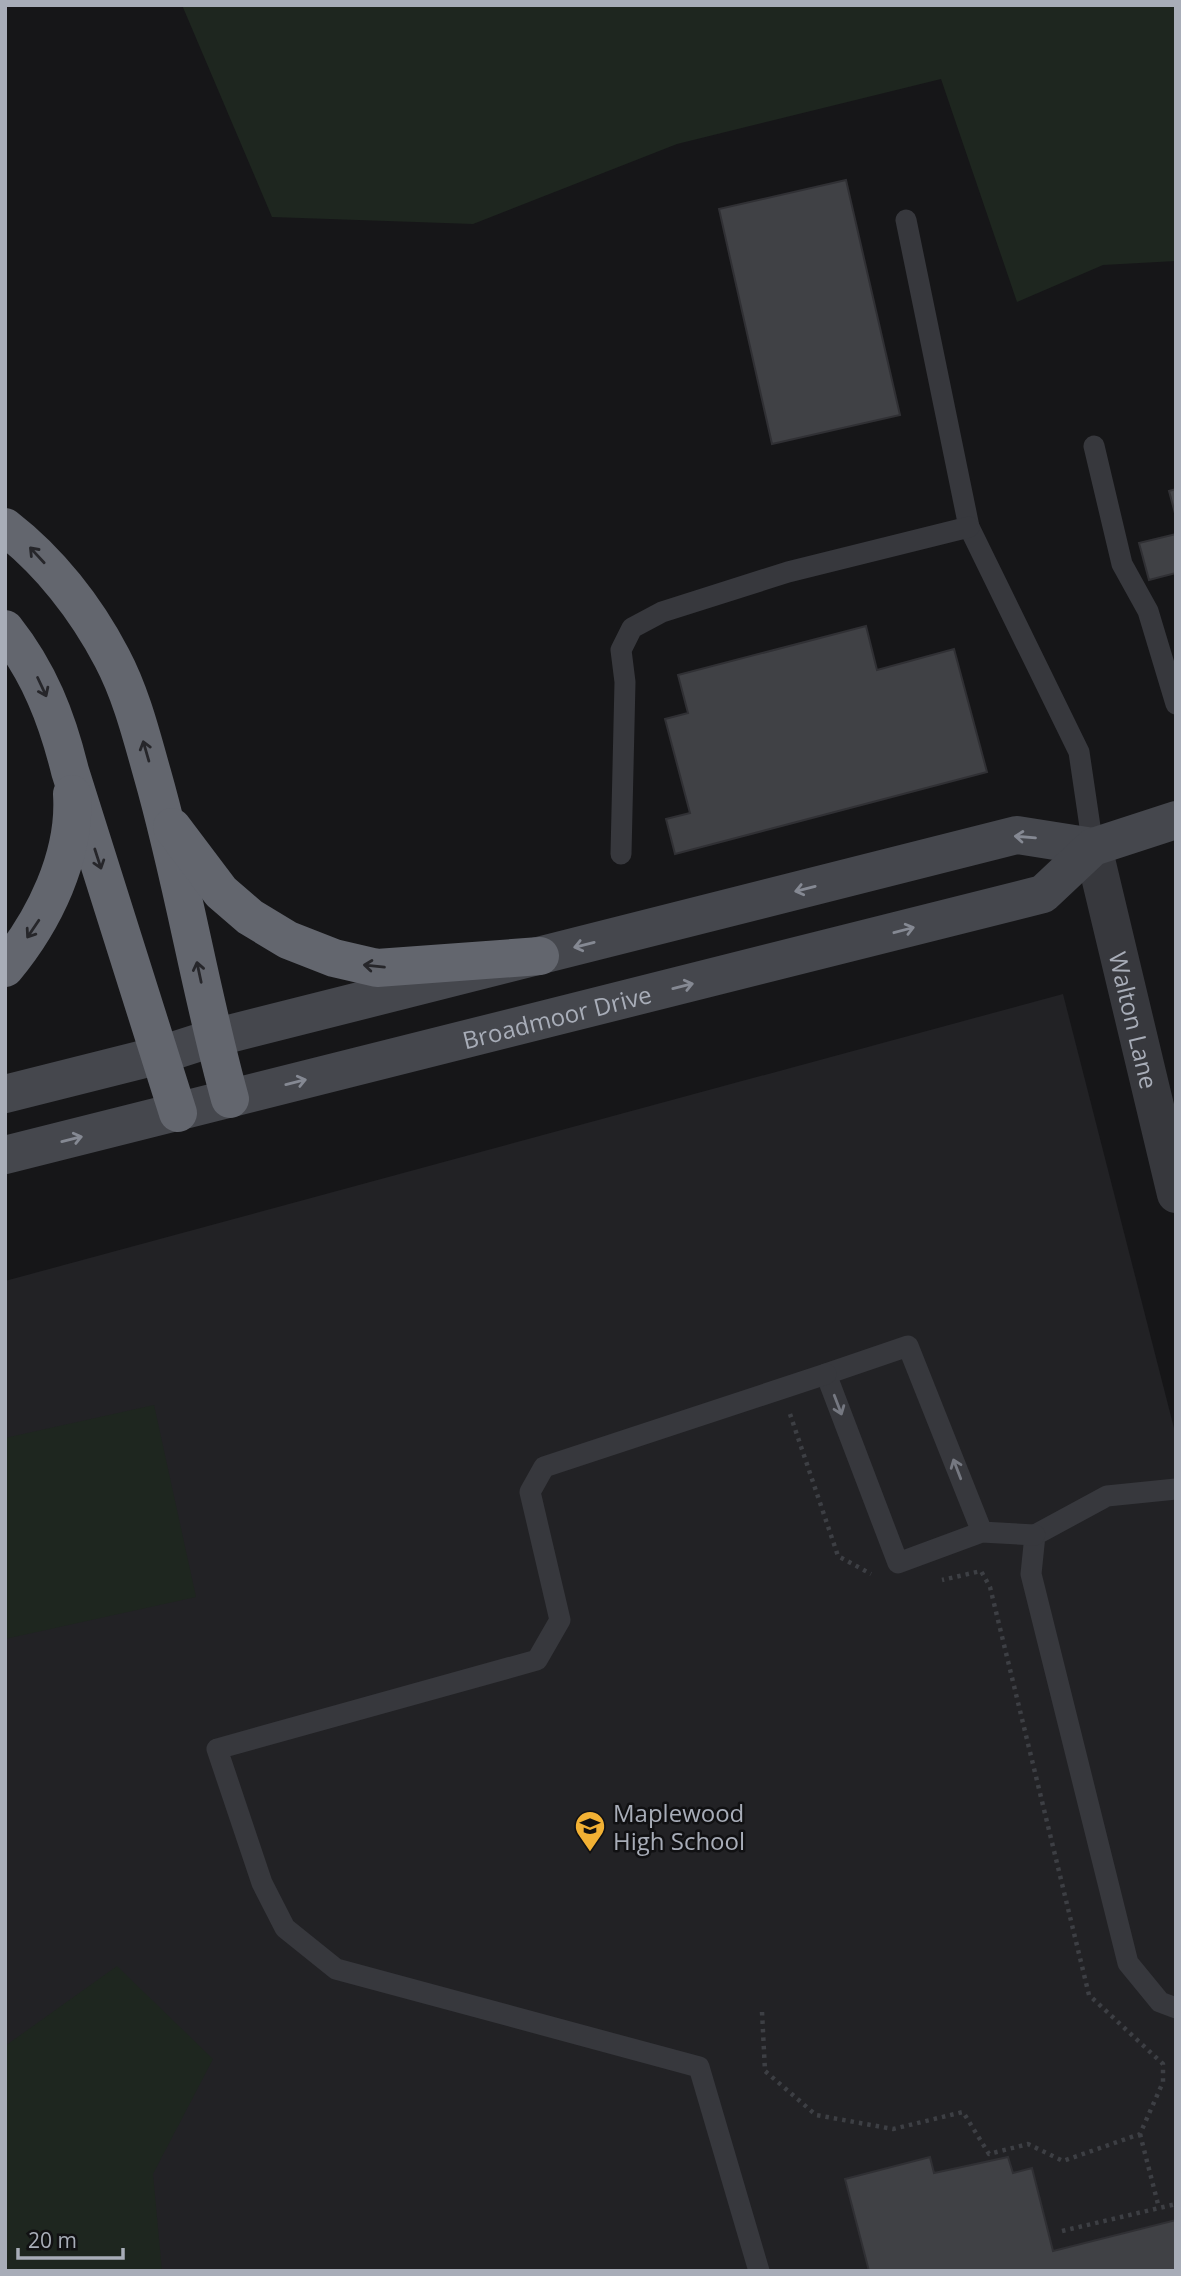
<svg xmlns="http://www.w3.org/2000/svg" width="1181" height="2276" viewBox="0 0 1181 2276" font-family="'Open Sans',sans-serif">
<rect width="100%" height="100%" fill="#161618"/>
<polygon fill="#222225" points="1063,994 1176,1436 1176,2271 5,2271 5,1281"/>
<g fill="#1e261f">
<polygon points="182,5 1176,5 1176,261 1103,265 1017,302 941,79 677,144 473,224 272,217"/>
<polygon points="154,1405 196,1597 5,1639 5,1438"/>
<polygon points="117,1966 213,2059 153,2174 162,2271 5,2271 5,2046"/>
</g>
<g fill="#404145" stroke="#303034" stroke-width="2">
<polygon points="846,180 900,415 772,444 719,209"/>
<polygon points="1176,489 1176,517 1169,491"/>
<polygon points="1176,534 1176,573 1149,580 1139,543"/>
<polygon points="866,626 877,670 954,649 987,772 675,854 666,819 690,813 665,719 688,713 678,675"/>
<polygon points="930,2157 934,2173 1008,2157 1013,2173 1032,2168 1053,2251 1176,2220 1176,2271 869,2271 845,2179"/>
</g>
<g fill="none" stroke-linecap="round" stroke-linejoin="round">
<g stroke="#3d3f44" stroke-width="4.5" stroke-dasharray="3.5 5" stroke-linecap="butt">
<polyline points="790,1414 838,1556 871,1574"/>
<polyline points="762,2012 765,2071 816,2115 893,2129 963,2112 989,2154 1028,2144 1063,2161 1140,2134 1163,2082 1163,2064 1089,1995 990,1587 981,1571 942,1580"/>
<polyline points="1140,2134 1159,2208"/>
<polyline points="1062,2231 1176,2204"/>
</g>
<g stroke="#37383d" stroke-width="21">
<polyline points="906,220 969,527 1079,752 1093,847"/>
<polyline points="1094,446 1122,564 1148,611 1176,704"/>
<polyline points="621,854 625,682 621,650 632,628 662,612 788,572 969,527"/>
<polyline points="1176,1489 1107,1496 1035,1535 1031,1574 1128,1963 1160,2002 1176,2008"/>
<polyline points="982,1532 908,1346 826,1374 898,1563 982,1532 1035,1535"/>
<polyline points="759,2271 699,2067 336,1969 285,1928 262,1883 217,1749 537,1660 560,1620 530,1492 544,1467 826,1374"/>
</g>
<path stroke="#37383d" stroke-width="38" id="s1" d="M1093,847L1176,1194"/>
<g stroke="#45474d" stroke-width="38">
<polyline points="5,1094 160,1055 213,1038 1017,835 1093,847"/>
<path id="s2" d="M5,1155L1043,894L1093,847L1176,820"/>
</g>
<g stroke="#63666e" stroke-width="38">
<path d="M5,527C49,561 86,608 112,658C131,694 141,734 152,773C183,881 200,991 230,1099"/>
<path d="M5,629C39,672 57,718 70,771L178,1113"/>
<polyline points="172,827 221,892 250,917 288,940 334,958 377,968 540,956"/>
<path d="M5,968C44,921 76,856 72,794"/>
</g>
</g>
<defs><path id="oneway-shaft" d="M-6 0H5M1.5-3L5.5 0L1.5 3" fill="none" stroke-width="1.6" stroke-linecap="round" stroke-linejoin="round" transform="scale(1.75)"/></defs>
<g stroke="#26262a">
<use href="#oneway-shaft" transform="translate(37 555) rotate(-133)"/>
<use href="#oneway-shaft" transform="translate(42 687) rotate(65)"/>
<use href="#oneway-shaft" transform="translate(146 751) rotate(-106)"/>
<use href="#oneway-shaft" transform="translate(98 859) rotate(72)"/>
<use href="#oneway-shaft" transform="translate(33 929) rotate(124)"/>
<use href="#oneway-shaft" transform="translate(374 966) rotate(-174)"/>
<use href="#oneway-shaft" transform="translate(199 972) rotate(-102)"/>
</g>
<g stroke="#858993">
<use href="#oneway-shaft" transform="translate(1025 837) rotate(-175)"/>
<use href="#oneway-shaft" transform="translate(805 889) rotate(166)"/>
<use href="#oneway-shaft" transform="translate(904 930) rotate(-15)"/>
<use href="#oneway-shaft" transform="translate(584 945) rotate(166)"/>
<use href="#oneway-shaft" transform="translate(683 986) rotate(-14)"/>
<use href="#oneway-shaft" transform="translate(296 1082) rotate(-14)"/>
<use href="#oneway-shaft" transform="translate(72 1139) rotate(-14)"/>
</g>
<g stroke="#757881">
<use href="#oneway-shaft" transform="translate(838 1405) rotate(69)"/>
<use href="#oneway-shaft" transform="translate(957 1469) rotate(-111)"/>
</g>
<defs>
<g id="school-pin" transform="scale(1.575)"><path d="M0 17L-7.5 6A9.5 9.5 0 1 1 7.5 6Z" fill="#f2b134" stroke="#111113"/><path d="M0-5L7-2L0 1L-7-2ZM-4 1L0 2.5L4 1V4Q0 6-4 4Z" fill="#111"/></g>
</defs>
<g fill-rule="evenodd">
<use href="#school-pin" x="590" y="1826"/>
</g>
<g text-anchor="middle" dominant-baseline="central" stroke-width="5" stroke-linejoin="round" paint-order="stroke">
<g font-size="24" fill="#a8adb8" stroke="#111113">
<text stroke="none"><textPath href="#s2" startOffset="569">Broadmoor Drive</textPath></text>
<text stroke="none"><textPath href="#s1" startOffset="178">Walton Lane</textPath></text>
</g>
<g font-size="24" fill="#a8adb8" stroke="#111113" text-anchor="start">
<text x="613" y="1812">Maplewood<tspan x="613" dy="28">High School</tspan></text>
</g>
</g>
<rect width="1181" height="2276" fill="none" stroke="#a8adb8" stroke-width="14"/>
<path d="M18 2248v10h105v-10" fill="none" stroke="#a8adb8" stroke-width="3.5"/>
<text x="28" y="2248" font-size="21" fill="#a8adb8" stroke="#111113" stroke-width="5" paint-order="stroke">20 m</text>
</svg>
